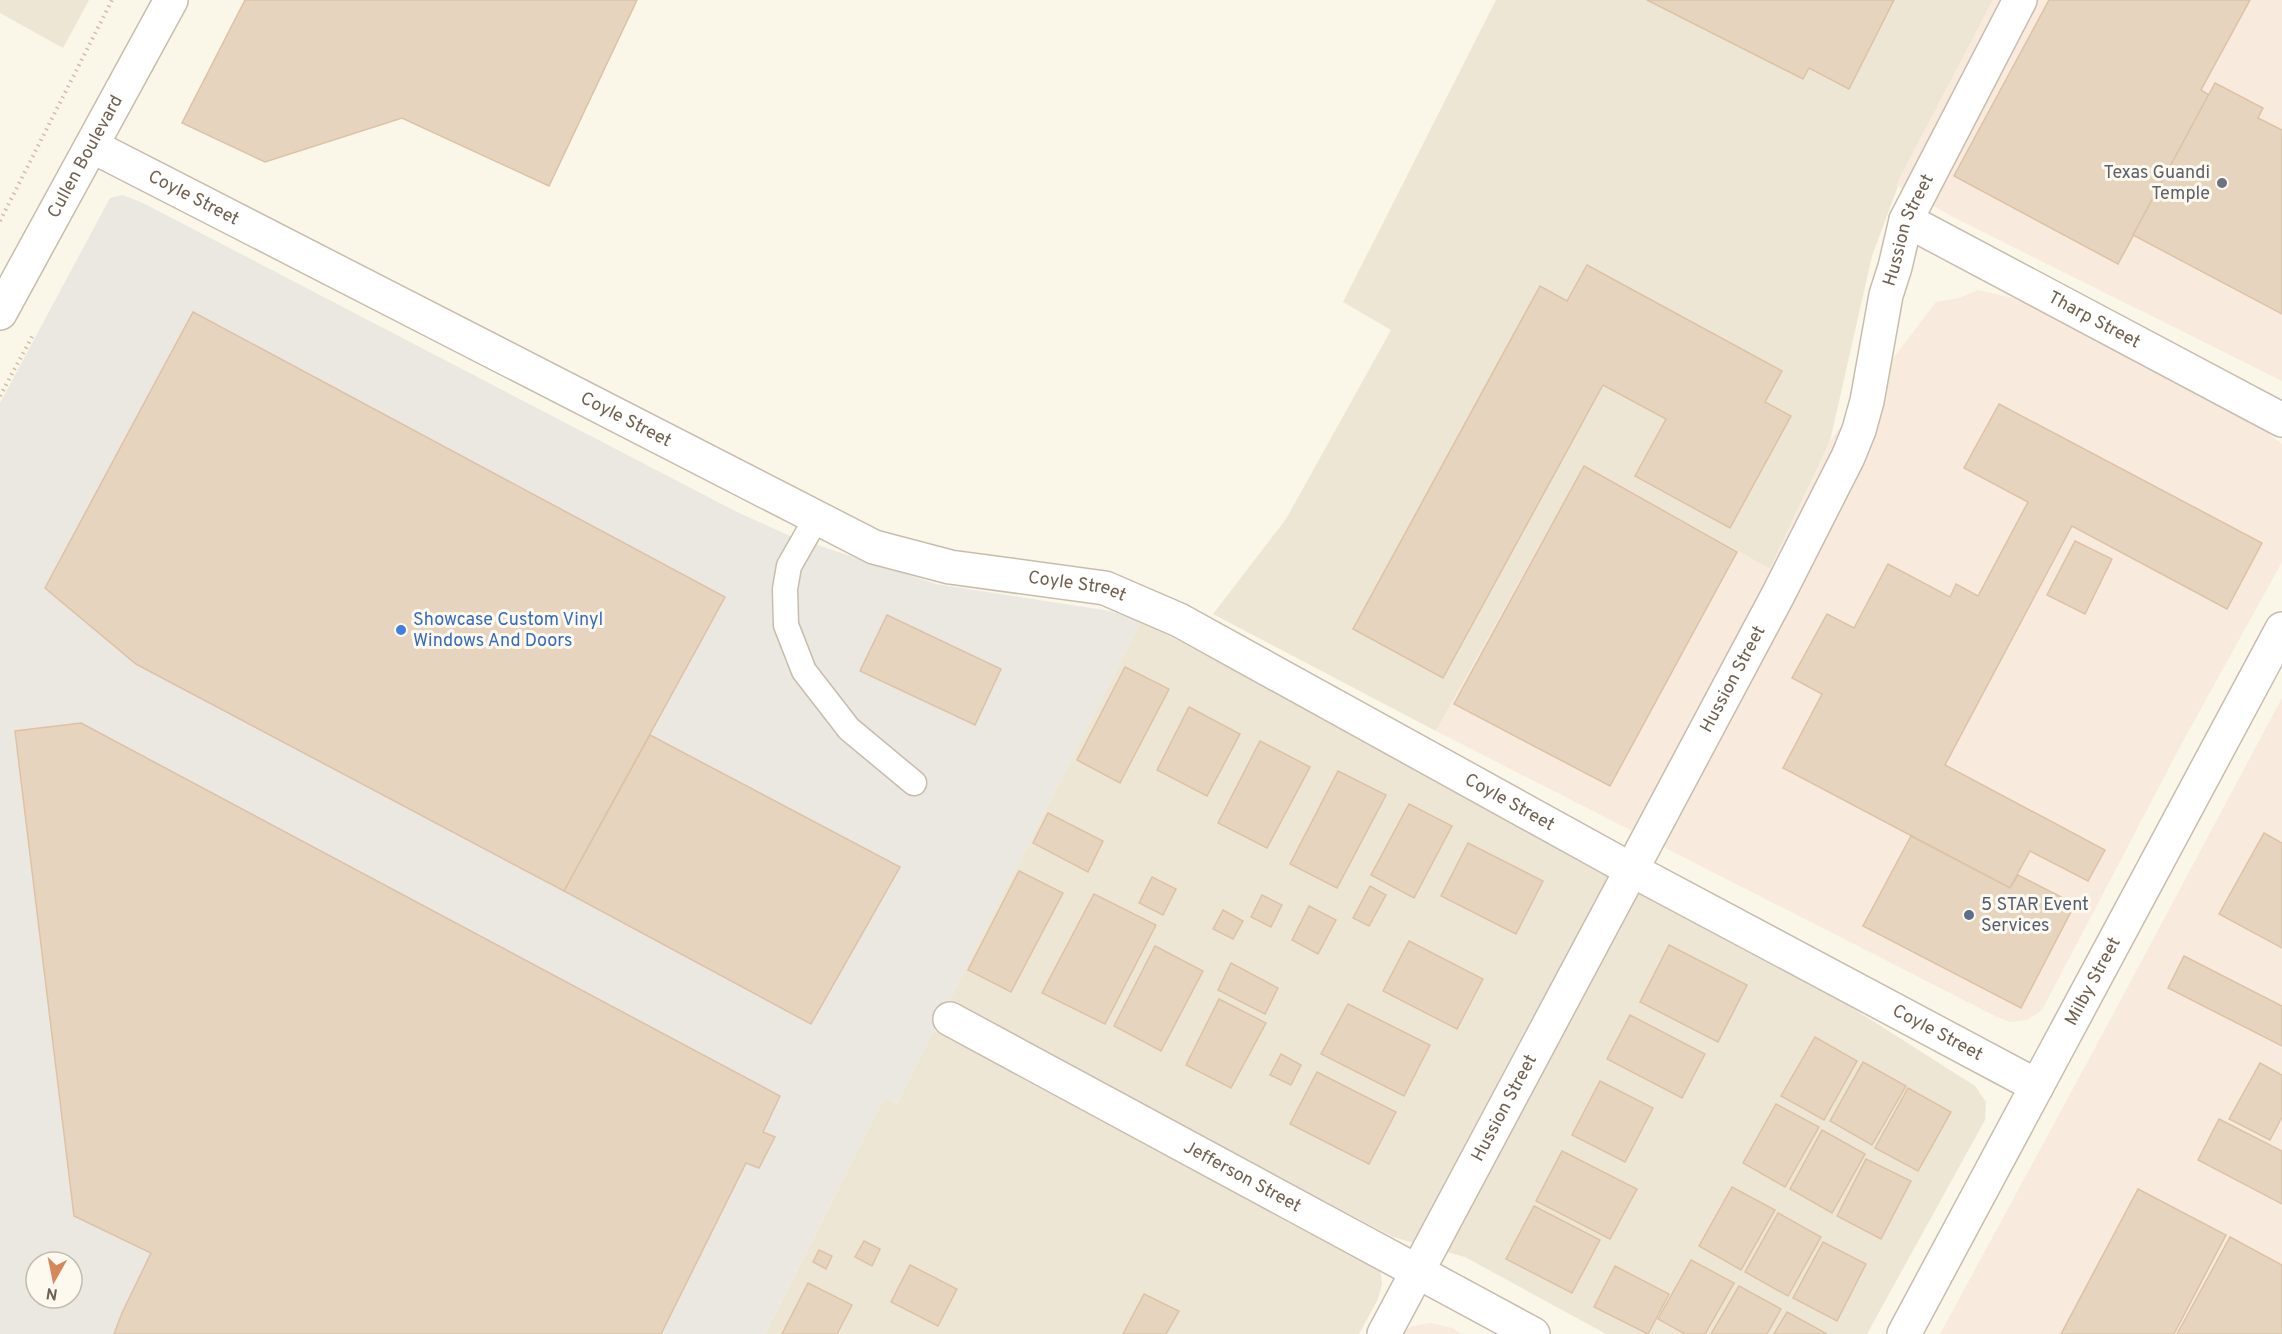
<svg xmlns="http://www.w3.org/2000/svg" width="2282" height="1334" viewBox="0 0 2282 1334" font-family="Overpass,sans-serif">
<rect width="100%" height="100%" fill="#faf6e8"/>
<g fill="#eee6d5">
<polygon points="0,0 89,0 63,48 0,13"/>
<polygon points="1496,0 1993,0 1904,170 1872,256 1830,441 1770,569 1584,466 1436,731 1213,614 1286,519 1391,330 1343,302"/>
<polygon points="1141,621 1744,939 1975,1086 1986,1102 1985,1120 1867,1334 1606,1334 1465,1257 1393,1237 948,1003"/>
<polygon points="934,1030 1222,1181 1380,1268 1382,1284 1378,1299 1359,1334 765,1334 884,1098 897,1104"/>
</g>
<g fill="#f9eade">
<polygon points="1993,0 2282,0 2282,381 1953,217 1896,185"/>
<polygon points="1978,290 2017,299 2241,413 2282,444 2282,562 2182,743 2042,1010 2027,1020 2010,1022 1995,1016 1436,731 1584,466 1770,569 1830,441 1936,302 1959,298"/>
<polygon points="2282,698 2282,1334 1940,1334 2095,1048"/>
<polygon points="1430,1323 1452,1328 1463,1334 1400,1334 1412,1326"/>
</g>
<path fill="#ebe7e1" fill-rule="evenodd" d="M122,195L141,202L737,512L790,536L936,584L1110,611L1141,621L897,1104L884,1098L765,1334H0V403L110,198ZM36,1262H72V1298H36Z"/>
<g fill="#e7d4be" stroke="#ddc2a5" stroke-width="1.5">
<polygon points="245,0 637,0 549,186 402,118 265,162 182,123"/>
<polygon points="1647,0 1894,0 1849,89 1809,68 1803,79"/>
<polygon points="2049,0 2250,0 2201,90 2209,95 2118,264 1954,176"/>
<polygon points="2215,83 2263,108 2258,118 2282,130 2282,314 2133,235"/>
<polygon points="1587,265 1782,371 1765,402 1791,416 1730,528 1635,476 1666,419 1603,385 1443,678 1353,629 1540,286 1567,301"/>
<polygon points="193,312 725,597 564,891 136,664 45,588"/>
<polygon points="1999,404 2262,543 2227,609 2072,526 1945,765 2105,850 2088,881 2030,851 2010,888 1783,768 1822,694 1792,678 1827,614 1854,628 1888,564 1950,597 1956,584 1978,596 2028,502 1964,468"/>
<polygon points="1584,466 1737,552 1610,786 1454,704"/>
<polygon points="2075,541 2112,559 2085,614 2047,595"/>
<polygon points="887,615 1001,669 975,725 860,671"/>
<polygon points="1125,667 1169,689 1120,783 1077,760"/>
<polygon points="1189,707 1240,734 1207,796 1157,770"/>
<polygon points="81,723 780,1096 763,1132 775,1137 759,1168 746,1163 661,1334 114,1334 122,1313 151,1253 74,1216 15,731"/>
<polygon points="650,735 900,867 811,1024 564,891"/>
<polygon points="1260,741 1310,767 1267,848 1218,823"/>
<polygon points="1338,771 1386,795 1337,888 1290,864"/>
<polygon points="1409,804 1452,826 1414,898 1371,875"/>
<polygon points="1048,813 1103,841 1088,872 1033,843"/>
<polygon points="2264,833 2282,843 2282,948 2219,914"/>
<polygon points="1911,836 2010,888 2018,875 2075,904 2021,1008 1863,926"/>
<polygon points="1468,843 1543,881 1516,934 1441,896"/>
<polygon points="1019,871 1063,893 1011,992 968,970"/>
<polygon points="1152,877 1176,889 1163,915 1139,903"/>
<polygon points="1370,886 1386,895 1369,926 1353,918"/>
<polygon points="1094,894 1156,925 1105,1024 1042,993"/>
<polygon points="1262,895 1282,905 1271,927 1251,917"/>
<polygon points="1309,906 1336,920 1318,954 1292,940"/>
<polygon points="1223,910 1243,921 1233,939 1213,929"/>
<polygon points="1409,941 1483,979 1457,1029 1383,991"/>
<polygon points="1669,945 1747,985 1718,1042 1640,1002"/>
<polygon points="1155,946 1203,971 1161,1051 1114,1026"/>
<polygon points="2184,956 2282,1006 2282,1046 2168,988"/>
<polygon points="1231,963 1278,988 1265,1014 1218,990"/>
<polygon points="1219,999 1266,1023 1231,1088 1186,1065"/>
<polygon points="1348,1004 1430,1045 1404,1096 1321,1054"/>
<polygon points="1630,1015 1705,1054 1682,1098 1607,1059"/>
<polygon points="1815,1037 1857,1061 1824,1120 1781,1096"/>
<polygon points="1281,1054 1301,1065 1291,1085 1270,1075"/>
<polygon points="1863,1062 1906,1086 1872,1145 1830,1121"/>
<polygon points="2260,1063 2282,1075 2282,1117 2270,1140 2229,1119"/>
<polygon points="1317,1072 1396,1112 1369,1164 1290,1124"/>
<polygon points="1600,1081 1653,1108 1625,1162 1572,1135"/>
<polygon points="1908,1088 1951,1112 1918,1171 1875,1148"/>
<polygon points="1776,1104 1819,1127 1785,1187 1743,1163"/>
<polygon points="2219,1119 2282,1151 2282,1204 2198,1160"/>
<polygon points="1822,1130 1865,1154 1832,1213 1790,1189"/>
<polygon points="1562,1151 1637,1189 1610,1239 1536,1201"/>
<polygon points="1866,1159 1911,1181 1881,1239 1837,1216"/>
<polygon points="1732,1187 1775,1210 1741,1270 1699,1246"/>
<polygon points="2138,1189 2226,1235 2174,1334 2061,1334"/>
<polygon points="1534,1206 1600,1240 1572,1293 1506,1259"/>
<polygon points="1778,1213 1821,1237 1788,1296 1745,1272"/>
<polygon points="2230,1237 2282,1265 2282,1334 2177,1334"/>
<polygon points="864,1241 880,1249 872,1266 855,1257"/>
<polygon points="1823,1242 1866,1264 1837,1321 1793,1298"/>
<polygon points="819,1250 832,1256 826,1269 813,1262"/>
<polygon points="1691,1260 1734,1283 1705,1334 1685,1334 1658,1319"/>
<polygon points="910,1265 957,1289 938,1326 891,1302"/>
<polygon points="1615,1266 1669,1294 1648,1334 1594,1307"/>
<polygon points="808,1283 852,1305 837,1334 782,1334"/>
<polygon points="1739,1286 1781,1309 1767,1334 1711,1334"/>
<polygon points="1144,1294 1179,1311 1166,1334 1123,1334"/>
<polygon points="1787,1312 1827,1334 1774,1334"/>
</g>
<g fill="none" stroke-linecap="round" stroke-linejoin="round">
<g stroke="#c8bdad" stroke-width="27">
<polyline id="service" points="817,517 789,566 785,589 786,625 804,671 849,729 914,783"/>
</g>
<g stroke="#c8bdad" stroke-width="36">
<g id="minor">
<path id="s1" d="M92,146L874,547L950,567L1105,588L1179,620L1630,869L2037,1086"/>
<path id="s2" d="M1906,220L2282,420"/>
<path id="s3" d="M950,1019L1533,1334"/>
<path id="s4" d="M1384,1334L1778,595L1848,457L1859,430L1867,401L1886,295L1895,267L1906,220L2020,0"/>
<path id="s5" d="M1904,1334L2282,629"/>
</g>
</g>
<g stroke="#c8bdad" stroke-width="36">
<g id="tertiary">
<path id="s6" d="M0,313L171,0"/>
</g>
</g>
<g stroke="#d1bda6" stroke-width="4" stroke-dasharray="1.5 4.5" stroke-linecap="butt">
<polyline points="0,221 112,0"/>
<polyline points="0,396 34,333"/>
</g>
<use href="#service" stroke="#fff" stroke-width="24"/>
<use href="#minor" stroke="#fff" stroke-width="33"/>
<use href="#tertiary" stroke="#fff" stroke-width="33"/>
</g>
<circle fill="#6b7280" stroke="#fdf9ee" stroke-width="2" cx="2222" cy="183" r="6"/>
<circle fill="#3f7fe0" stroke="#fdf9ee" stroke-width="2" cx="401" cy="630" r="6"/>
<circle fill="#5c6f8a" stroke="#fdf9ee" stroke-width="2" cx="1969" cy="915" r="6"/>
<g text-anchor="middle" dominant-baseline="central" stroke-width="6" stroke-linejoin="round" paint-order="stroke">
<g font-size="18" fill="#71604f" stroke="#fdf9ee">
<text stroke="none"><textPath href="#s6" startOffset="178">Cullen Boulevard</textPath></text>
<text stroke="none"><textPath href="#s1" startOffset="114">Coyle Street</textPath></text>
<text stroke="none"><textPath href="#s4" startOffset="1228">Hussion Street</textPath></text>
<text stroke="none"><textPath href="#s2" startOffset="213">Tharp Street</textPath></text>
<text stroke="none"><textPath href="#s1" startOffset="600">Coyle Street</textPath></text>
<text stroke="none"><textPath href="#s1" startOffset="1086">Coyle Street</textPath></text>
<text stroke="none"><textPath href="#s4" startOffset="742">Hussion Street</textPath></text>
<text stroke="none"><textPath href="#s1" startOffset="1572">Coyle Street</textPath></text>
<text stroke="none"><textPath href="#s5" startOffset="400">Milby Street</textPath></text>
<text stroke="none"><textPath href="#s1" startOffset="2058">Coyle Street</textPath></text>
<text stroke="none"><textPath href="#s4" startOffset="256">Hussion Street</textPath></text>
<text stroke="none"><textPath href="#s3" startOffset="332">Jefferson Street</textPath></text>
</g>
<g font-size="18" fill="#5b616d" stroke="#fdf9ee" text-anchor="end">
<text x="2210" y="173">Texas Guandi<tspan x="2210" dy="21">Temple</tspan></text>
</g>
<g font-size="18" fill="#366cbe" stroke="#fdf9ee" text-anchor="start">
<text x="413" y="620">Showcase Custom Vinyl<tspan x="413" dy="21">Windows And Doors</tspan></text>
</g>
<g font-size="18" fill="#4e5e75" stroke="#fdf9ee" text-anchor="start">
<text x="1981" y="905">5 STAR Event<tspan x="1981" dy="21">Services</tspan></text>
</g>
</g>
<g transform="translate(54 1280) rotate(189)"><circle r="28" fill="#fdf9ee" stroke="#c5bcae" stroke-width="1.5"/>
<path d="M0-4.5L10 22L0 15L-10 22Z" fill="#d6885c"/>
<text y="-9" font-size="16" font-weight="bold" text-anchor="middle" fill="#71604f">N</text>
</g>
</svg>
